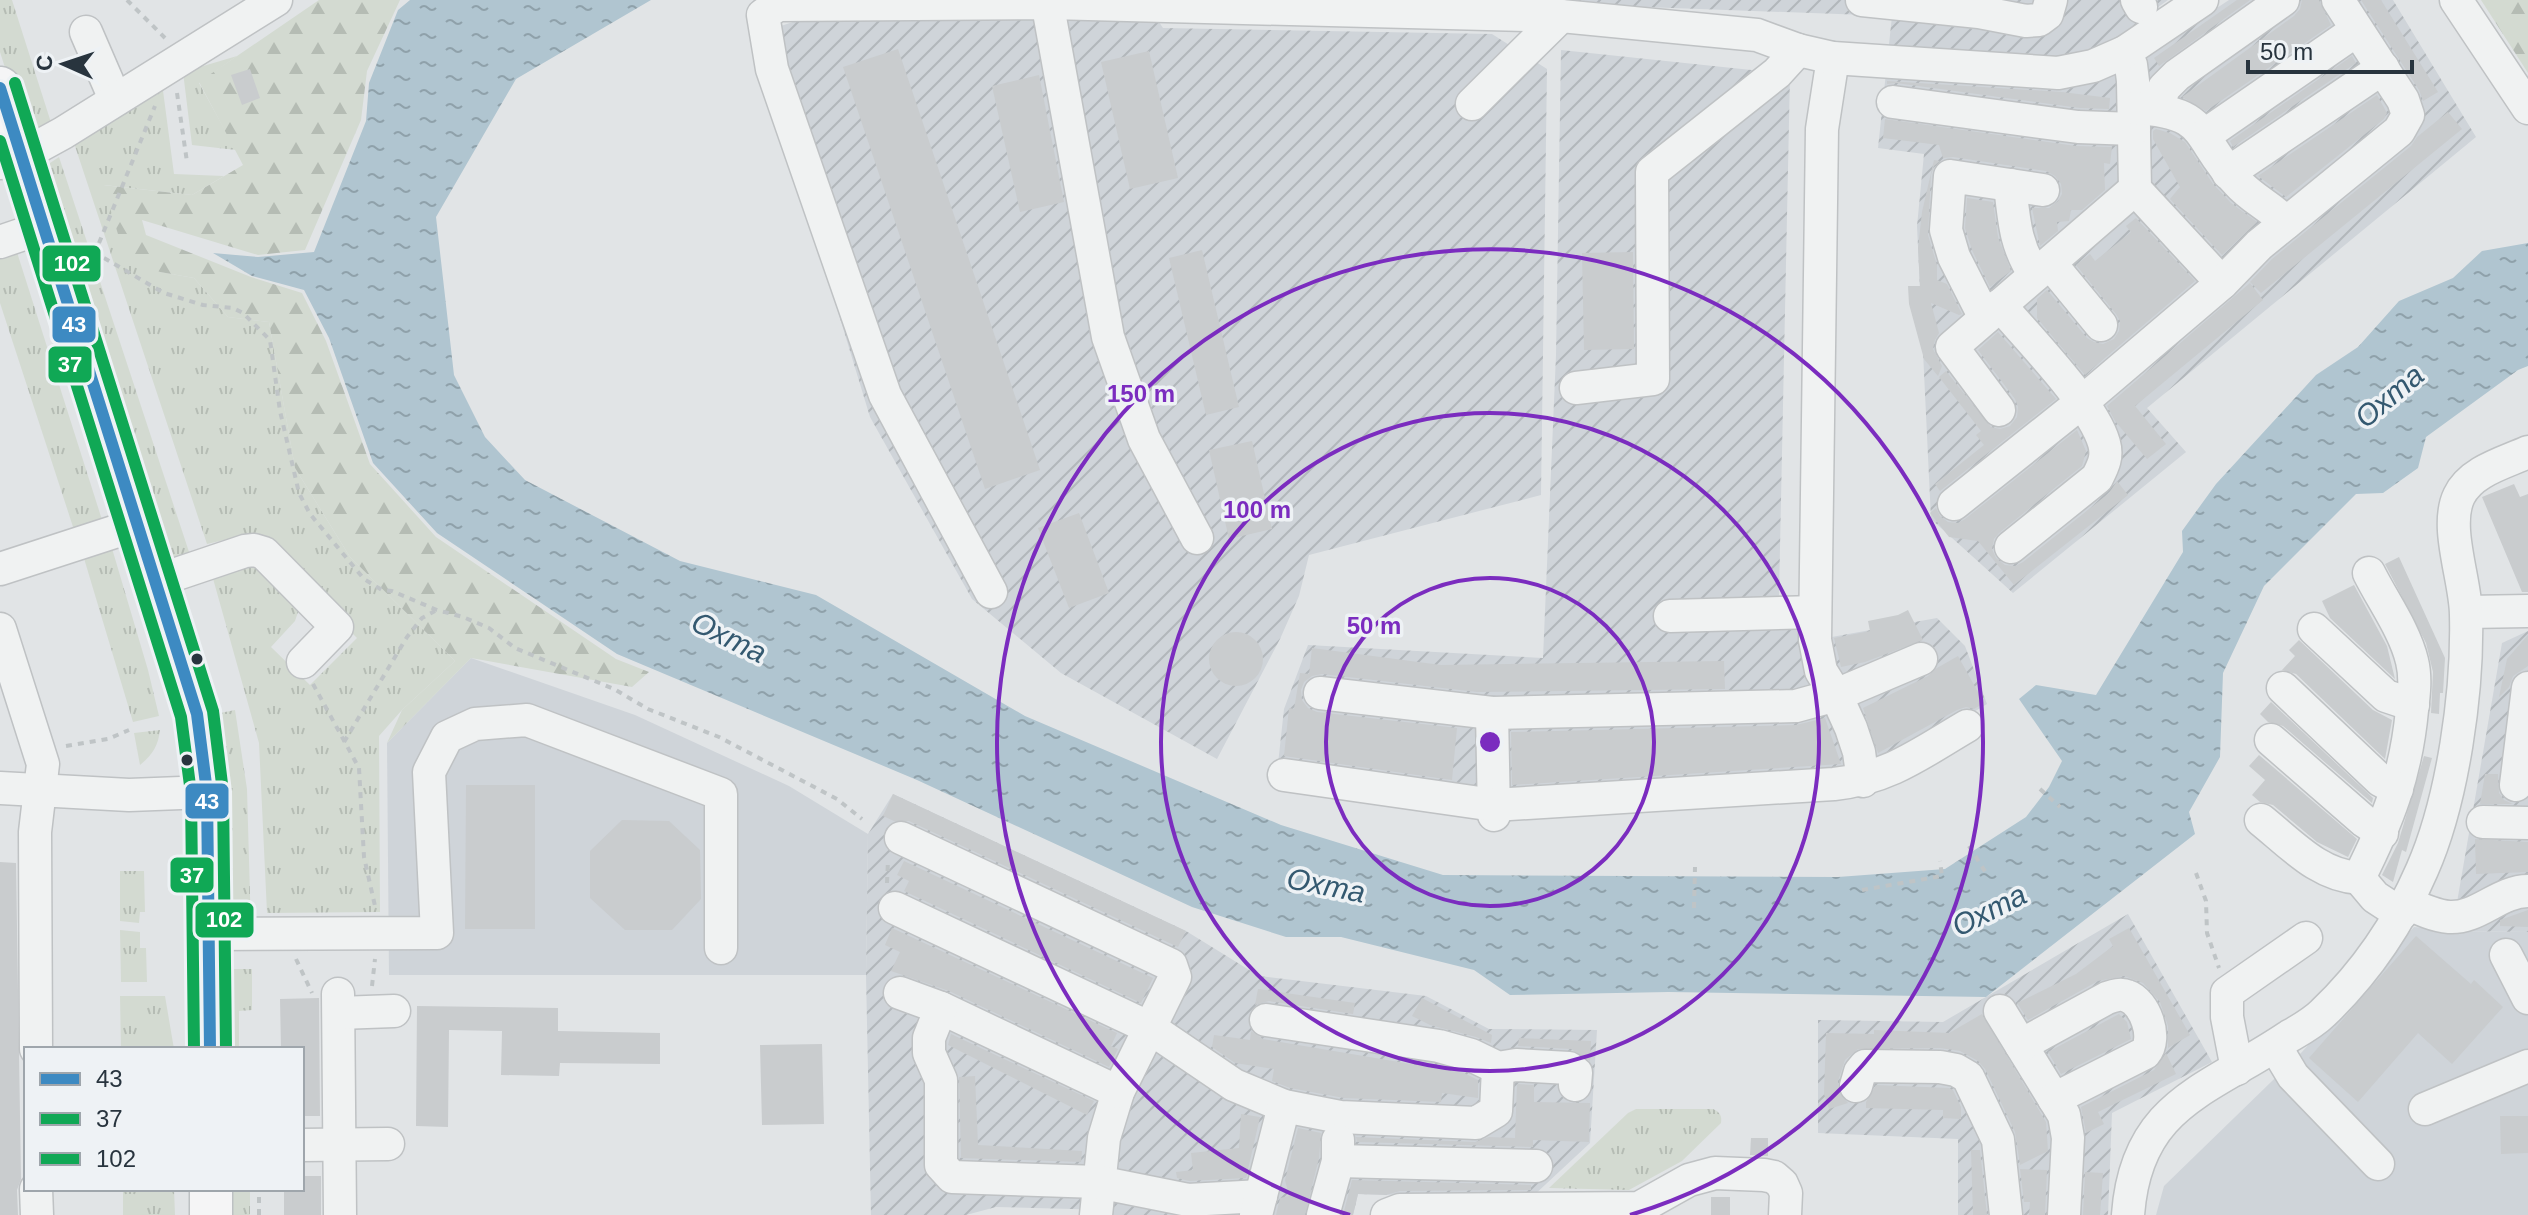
<svg xmlns="http://www.w3.org/2000/svg" width="2528" height="1215" viewBox="0 0 2528 1215" font-family="Arial,sans-serif">
<defs>
<pattern id="industrial-furrows" width="10" height="10" patternUnits="userSpaceOnUse" patternTransform="scale(2)"><rect width="10" height="10" fill="#cfd4d9"/><path d="M-1 1l2-2M0 10L10 0M9 11l2-2" fill="none" stroke="#b2b7bb"/></pattern>
<pattern id="grass-tufts" width="24" height="20" patternUnits="userSpaceOnUse" patternTransform="scale(2)"><rect width="24" height="20" fill="#d3dad1"/><path d="M3 7l-1-3M5 7V3M7 7l1-3M15 17l-1-3M17 17v-4M19 17l1-3" fill="none" stroke="#b5bcb4"/></pattern>
<pattern id="forest-firs" width="22" height="20" patternUnits="userSpaceOnUse" patternTransform="scale(2)"><rect width="22" height="20" fill="#d3dad1"/><path d="M5 1l3.5 6h-7zM16 11l3.5 6h-7z" fill="#b5bcb4"/></pattern>
<pattern id="water-ripples" width="26" height="14" patternUnits="userSpaceOnUse" patternTransform="scale(2)"><rect width="26" height="14" fill="#b0c5d0"/><path d="M2 4q2-2 4 0t4 0M15 11q2-2 4 0t4 0" fill="none" stroke="#8fa1aa"/></pattern>
</defs>
<rect width="100%" height="100%" fill="#e1e4e6"/>
<g fill="#cfd4d9">
<polygon points="471,658 635,715 789,786 868,834 866,975 389,975 387,743"/>
<polygon points="2414,927 2452,931 2528,932 2528,1215 2156,1215 2164,1186 2302,1052"/>
</g>
<g fill="url(#industrial-furrows)">
<polygon points="1455,0 2168,0 2140,20 2159,46 2229,0 2393,0 2476,137 2147,408 2186,452 2013,593 1931,519 1917,226 1924,154 1878,148 1892,16"/>
<polygon points="1155,16 1163,28 1492,34 1547,69 1541,495 1309,555 1299,596 1280,639 1217,759 1061,673 972,599 870,417 754,35 808,17"/>
<polygon points="1561,50 1790,74 1779,595 1815,640 1937,618 1965,646 1987,704 1886,765 1511,792 1278,764 1284,709 1308,645 1543,658 1556,355"/>
<polygon points="2528,631 2528,932 2452,931 2502,643"/>
<polygon points="893,794 1186,931 1259,976 1426,996 1489,1029 1597,1030 1590,1143 1531,1198 1358,1194 1353,1215 1111,1215 1110,1210 996,1207 966,1215 871,1215 866,975 868,834"/>
<polygon points="2128,914 2212,1062 2112,1113 2108,1215 1958,1215 1958,1139 1818,1133 1818,1020 1943,1022"/>
</g>
<g fill="url(#grass-tufts)">
<polygon points="0,0 12,0 54,132 31,129 22,121 0,52"/>
<polygon points="237,56 199,83 236,150 192,145 183,72"/>
<polygon points="162,83 174,174 224,176 192,195 104,185 160,272 194,278 228,317 269,322 295,468 350,557 455,661 402,710 379,736 380,912 267,913 259,743 212,575 244,557 295,605 298,612 295,621 271,647 310,685 357,638 318,599 246,535 207,544 73,140"/>
<polygon points="59,157 191,558 168,564 45,172 50,163"/>
<polygon points="15,246 103,523 75,533 0,303 0,247"/>
<polygon points="111,545 148,670 159,716 133,722 83,555"/>
<polygon points="235,710 247,789 251,931 221,931 210,715"/>
<path d="M160,730C158,746 153,754 140,765L134,733Z"/>
<polygon points="120,871 144,871 145,912 140,912 139,923 120,921"/>
<polygon points="120,930 140,932 140,948 146,948 147,982 121,982"/>
<polygon points="221,969 252,969 252,1010 239,1011 239,1049 221,1049"/>
<polygon points="120,996 165,996 174,1049 121,1049"/>
<path d="M1636,1109H1713C1720,1112 1722,1116 1721,1123L1682,1161L1629,1190L1549,1188L1628,1113Z"/>
<polygon points="123,1189 174,1189 175,1215 123,1215"/>
<rect x="222" y="1189" width="28" height="26"/>
</g>
<g fill="url(#forest-firs)">
<polygon points="319,0 400,0 367,71 361,120 305,250 258,255 142,220 146,235 251,277 302,293 326,341 370,464 436,537 616,659 649,672 632,687 471,658 387,743 402,710 455,661 350,557 295,468 269,322 228,317 194,278 160,272 125,257 103,185 192,195 243,165 199,82"/>
<polygon points="2481,0 2528,0 2528,73"/>
</g>
<polygon fill="url(#water-ripples)" points="410,0 651,0 516,79 436,217 454,375 485,437 525,480 680,561 816,595 1025,716 1281,825 1443,875 1838,877 1945,869 2026,817 2049,787 2062,761 2019,699 2036,685 2096,695 2183,552 2182,531 2216,484 2316,375 2358,347 2399,301 2453,278 2482,251 2528,243 2528,366 2518,370 2426,437 2418,468 2383,493 2356,494 2264,586 2223,673 2220,757 2189,812 2195,834 1986,997 1669,992 1510,995 1474,970 1341,937 1286,937 1192,907 917,780 617,654 437,533 373,463 329,338 304,290 252,276 213,253 258,257 314,252 366,121 369,83 398,10"/>
<g fill="#c9ccce">
<polygon points="2237,0 2250,0 2159,66 2154,58"/>
<polygon points="2302,0 2319,0 2331,25 2206,111 2182,97 2294,16 2300,9"/>
<polygon points="2361,0 2381,0 2438,92 2423,101 2419,90"/>
<polygon points="898,49 1040,470 985,489 843,67"/>
<polygon points="1149,51 1178,178 1130,189 1101,62"/>
<polygon points="2352,56 2356,63 2233,147 2230,141"/>
<polygon points="250,69 260,98 242,105 231,75"/>
<polygon points="1039,75 1064,202 1020,212 992,86"/>
<polygon points="1887,81 2062,92 2110,98 2109,109 2080,108 1896,83 1887,84"/>
<polygon points="2377,95 2387,113 2384,119 2286,197 2258,176"/>
<polygon points="2448,112 2462,129 2261,293 2250,282 2272,259 2411,146 2417,137"/>
<polygon points="1885,119 2076,146 2112,147 2110,164 2104,163 2105,190 2082,210 2071,210 2069,221 2057,222 2058,231 2040,246 2032,208 2049,208 2058,201 2062,194 2061,184 2055,176 2046,171 1953,157 1943,158 1939,145 1883,138"/>
<polygon points="2156,129 2170,133 2185,142 2213,184 2231,203 2257,222 2222,255 2170,199 2180,187 2153,139 2153,131"/>
<polygon points="1934,160 1940,161 1934,166 1931,175 1928,235 1937,265 1937,280 1947,284 1962,314 1959,315 1931,303 1939,333 1935,340 1933,349 1942,366 1938,376 1924,359 1909,304 1908,286 1920,286 1918,248 1922,212"/>
<polygon points="1967,198 1993,202 1998,237 2011,271 1990,287 1972,250 1965,228"/>
<polygon points="2136,218 2195,281 2085,375 2037,318 2037,299 2047,290 2087,338 2094,342 2103,344 2114,339 2119,331 2120,321 2116,314 2076,265 2090,254 2095,261 2131,232 2126,226"/>
<polygon points="1202,250 1239,407 1206,415 1169,258"/>
<polygon points="1633,252 1634,349 1584,350 1582,253"/>
<polygon points="2250,283 2263,300 2135,406 2166,444 2147,459 2115,421 2107,406"/>
<polygon points="1998,332 2056,399 1940,491 1935,484 1984,445 1976,435 1981,431 1939,377 1946,371 1991,427 2000,429 2010,426 2017,417 2018,407 2015,399 1978,350"/>
<polygon points="2077,430 2086,451 2082,466 1999,533 1994,539 1992,549 1996,558 2005,565 2015,566 2023,562 2109,493 2117,481 2128,495 2014,585 1978,541 1949,537 1930,513 1936,508 1940,516 1948,522 1958,523 1965,519"/>
<polygon points="1252,441 1272,529 1229,539 1209,450"/>
<polygon points="2514,484 2520,497 2528,494 2528,592 2522,592 2482,497"/>
<polygon points="1079,513 1109,593 1069,608 1038,528"/>
<polygon points="2399,557 2445,658 2443,693 2440,693 2439,714 2431,713 2433,672 2426,643 2385,564"/>
<polygon points="2354,585 2387,646 2395,679 2330,618 2322,601"/>
<polygon points="1908,610 1923,640 1865,662 1841,667 1834,638 1870,631 1868,621 1898,615"/>
<circle cx="1236" cy="659" r="27"/>
<polygon points="2528,635 2528,666 2513,676 2509,687 2499,697 2507,659"/>
<polygon points="2299,640 2373,710 2392,720 2385,759 2296,674 2282,670 2295,656 2289,650"/>
<polygon points="1312,648 1441,665 1724,661 1725,689 1477,692 1322,674 1312,676 1304,682 1301,690 1302,700 1308,708 1317,712 1457,728 1452,780 1284,756 1289,708 1294,709 1300,673 1309,674"/>
<polygon points="1958,656 1984,703 1974,709 1966,707 1957,710 1878,753 1863,708 1928,676 1937,668"/>
<polygon points="2271,702 2373,798 2372,803 2283,726 2268,722 2260,714"/>
<polygon points="1825,718 1841,764 1512,785 1511,732 1796,725"/>
<polygon points="2259,755 2357,839 2348,857 2317,842 2273,805 2260,802 2252,795 2265,780 2249,766"/>
<polygon points="2424,756 2432,758 2406,852 2402,850 2393,882 2382,875 2398,843"/>
<polygon points="2485,774 2498,774 2499,793 2504,800 2513,804 2480,804"/>
<polygon points="466,785 535,785 535,929 465,929"/>
<polygon points="893,794 1186,931 1178,947 909,821 894,821 883,816"/>
<polygon points="622,820 669,821 700,850 701,899 672,930 625,930 590,898 590,851"/>
<polygon points="2475,839 2528,842 2528,872 2476,874"/>
<polygon points="904,861 1153,978 1141,1003 904,891 909,881 897,875"/>
<polygon points="0,862 16,863 21,1179 17,1190 18,1215 0,1215"/>
<polygon points="2528,910 2528,927 2500,926 2500,920"/>
<polygon points="892,928 1117,1033 1111,1046 1118,1049 1109,1067 949,991 891,971 900,952 885,945"/>
<polygon points="2129,928 2190,1035 2168,1048 2168,1026 2160,1002 2143,983 2124,976 2098,981 2028,1020 2017,1003 2076,974 2113,946 2109,939"/>
<polygon points="2416,936 2471,984 2474,980 2503,1007 2452,1064 2418,1033 2358,1102 2309,1058"/>
<polygon points="1258,989 1355,1003 1353,1014 1269,1001 1255,1005"/>
<polygon points="319,998 320,1116 302,1116 302,1049 281,1049 280,999"/>
<polygon points="1422,998 1492,1035 1491,1043 1476,1037 1430,1025 1412,1016"/>
<polygon points="417,1006 558,1008 558,1031 660,1033 660,1064 560,1063 559,1076 501,1075 502,1031 449,1030 448,1127 416,1126"/>
<polygon points="1982,1014 2046,1122 2048,1151 2020,1165 2015,1132 1985,1069 1978,1061 1960,1051 1940,1048 1858,1049 1845,1060 1838,1081 1838,1091 1848,1103 1829,1109 1824,1094 1826,1033 1874,1034 1874,1030 1949,1033"/>
<polygon points="2119,1014 2127,1022 2131,1039 2061,1074 2048,1052"/>
<polygon points="1251,1031 1263,1039 1464,1073 1478,1080 1478,1098 1442,1093 1441,1102 1344,1098 1290,1088 1272,1081 1274,1069 1235,1063 1212,1047 1214,1035 1250,1040"/>
<polygon points="951,1034 1094,1101 1087,1115 948,1045"/>
<polygon points="1519,1038 1591,1041 1590,1061 1571,1049 1518,1046"/>
<polygon points="822,1044 824,1124 762,1125 760,1045"/>
<polygon points="2166,1053 2176,1074 2098,1112 2104,1124 2086,1133 2081,1107 2154,1070"/>
<polygon points="975,1076 978,1145 1082,1151 1081,1162 961,1158 959,1077"/>
<polygon points="1517,1084 1534,1085 1534,1102 1590,1103 1589,1142 1533,1140 1533,1147 1357,1142 1356,1137 1475,1142 1489,1137 1515,1138"/>
<polygon points="1876,1085 1949,1088 1953,1090 1961,1107 1961,1119 1943,1118 1943,1110 1866,1108 1866,1102"/>
<polygon points="1241,1114 1260,1117 1246,1178 1189,1181 1177,1178 1176,1172 1193,1170 1191,1153 1239,1148"/>
<polygon points="2500,1116 2528,1116 2528,1153 2501,1154"/>
<polygon points="1298,1128 1321,1133 1319,1158 1305,1215 1276,1215 1280,1198 1289,1196 1285,1180"/>
<polygon points="1751,1138 1768,1138 1768,1156 1750,1155"/>
<polygon points="1971,1150 1980,1150 1987,1215 1973,1215"/>
<polygon points="2020,1169 2047,1170 2045,1215 2029,1215 2030,1202 2024,1202"/>
<polygon points="2085,1172 2103,1173 2100,1215 2083,1215"/>
<polygon points="302,1176 321,1176 321,1215 284,1215 284,1189 302,1189"/>
<polygon points="1352,1180 1531,1185 1531,1190 1400,1191 1386,1195 1358,1194 1353,1215 1343,1215"/>
<rect x="1711" y="1197" width="19" height="18"/>
</g>
<g fill="none" stroke-linecap="round" stroke-linejoin="round">
<g stroke="#bfc2c4" stroke-width="35">
<g id="minor">
<polyline points="1862,0 1979,12 2026,21 2039,20 2047,14 2051,0"/>
<polyline points="2137,0 2141,7"/>
<polyline points="2456,0 2528,108"/>
<polyline points="1050,3 1049,12 1108,337 1144,439 1197,538"/>
<polyline points="86,32 115,99"/>
<polyline points="2125,52 2131,65 2133,81 2135,189 2222,283"/>
<polyline points="1833,58 1822,129 1815,640 1821,671 1836,695 1851,728 1859,752 1863,781"/>
<polyline points="1893,102 2078,127 2134,129"/>
<polyline points="1472,104 1561,16"/>
<path d="M2134,108C2212,112 2194,137 2238,183C2252,199 2272,207 2286,223"/>
<polyline points="2157,109 2164,88 2177,75 2283,0"/>
<polyline points="2205,135 2357,30"/>
<polyline points="1,163 21,156 63,133 276,0"/>
<polyline points="2228,173 2383,68"/>
<path d="M2010,185C2014,220 2015,246 2035,275"/>
<polyline points="0,242 44,227"/>
<polyline points="2050,263 2101,325"/>
<path d="M2000,305C2028,338 2093,404 2104,443C2108,457 2103,466 2097,478L2011,547"/>
<polyline points="1985,318 1954,257 1946,230 1950,176 2043,190"/>
<polyline points="1576,388 1653,379 1652,172 1777,73 1798,50"/>
<polyline points="1999,410 1952,347 2135,189"/>
<polyline points="1954,504 2082,402 2222,283 2259,245 2399,131 2408,115 2403,100 2338,0"/>
<polyline points="0,569 117,531"/>
<path d="M2369,573C2383,601 2405,631 2412,661C2416,677 2414,694 2412,710C2406,775 2388,820 2359,878L2375,897L2401,914"/>
<polyline points="156,581 245,551 254,550 264,553 337,627 303,662"/>
<polyline points="991,592 885,395 772,69 763,15 778,5 1050,3 1561,16 1757,35 1798,50 1833,58 2058,73 2093,66 2125,52 2202,0"/>
<polyline points="2467,612 2528,611"/>
<polyline points="1670,616 1815,612"/>
<polyline points="0,629 43,764 35,832 36,1049"/>
<polyline points="2314,629 2386,696 2413,705"/>
<polyline points="2283,688 2380,780 2397,789"/>
<polyline points="1320,693 1492,713 1796,706 1836,695 1921,659"/>
<polyline points="1492,713 1494,815"/>
<polyline points="2271,740 2364,821 2382,833"/>
<path d="M1284,775L1494,805L1834,784C1889,778 1921,753 1967,726"/>
<polyline points="2516,785 2528,688"/>
<polyline points="0,788 129,795 207,792"/>
<path d="M2261,820C2291,844 2319,876 2359,878"/>
<polyline points="2483,822 2528,823"/>
<polyline points="901,838 1171,965 1175,977 1118,1092 1104,1138 1096,1215"/>
<path d="M2407,903C2420,909 2435,916 2449,917C2478,919 2499,891 2528,891"/>
<polyline points="895,908 1150,1028 1234,1085 1284,1106 1340,1117 1476,1123 1496,1111 1498,1068"/>
<polyline points="209,934 437,933 429,772 447,737 475,724 527,720 721,794 721,948"/>
<polyline points="2506,955 2528,998"/>
<polyline points="900,993 941,1008 1118,1092"/>
<polyline points="338,994 340,1215"/>
<polyline points="941,1008 929,1038 929,1053 941,1080 941,1165 952,1177 1098,1182 1188,1200 1261,1196"/>
<polyline points="2000,1011 2064,1115 2068,1138 2064,1215"/>
<polyline points="339,1013 394,1011"/>
<polyline points="1266,1020 1439,1046 1471,1055 1498,1068 1516,1065 1569,1068 1576,1073 1575,1085"/>
<path d="M2021,1045L2107,998C2113,996 2120,993 2127,996C2145,1002 2158,1038 2145,1053L2054,1099"/>
<polyline points="2275,1046 2293,1076 2378,1164"/>
<polyline points="2237,1069 2227,1017 2227,993 2306,938"/>
<polyline points="1856,1086 1860,1072 1865,1066 1940,1067 1956,1070 1968,1077 1998,1140 2006,1215"/>
<polyline points="2425,1109 2528,1066"/>
<polyline points="302,1145 388,1144"/>
<polyline points="1338,1161 1536,1166"/>
<polyline points="36,1189 37,1215"/>
<polyline points="1256,1215 1284,1106"/>
<polyline points="1323,1215 1338,1161 1338,1140"/>
<polyline points="1387,1215 1400,1210 1639,1208 1689,1180 1715,1173 1764,1175 1774,1177 1782,1184 1786,1193 1785,1215"/>
<path d="M2128,1215C2136,1103 2208,1091 2288,1037C2300,1030 2313,1023 2323,1013C2365,973 2399,923 2422,870C2453,800 2468,691 2466,615C2466,581 2444,527 2459,496C2471,471 2504,463 2528,452"/>
</g>
</g>
<g stroke="#bdc1c3" stroke-width="45">
<g id="major">
<polyline points="0,88 197,714 207,792 210,1049"/>
<polyline points="211,1189 211,1215"/>
</g>
</g>
<g stroke="#bfc4c6" stroke-width="4" stroke-dasharray="6 6" stroke-linecap="butt">
<polyline points="127,0 165,38"/>
<polyline points="177,93 187,162"/>
<polyline points="99,243 155,106"/>
<polyline points="104,258 164,293 203,305 233,308 243,313 270,340 280,411 299,493 310,514 364,579 382,590 392,591 437,610 463,617 489,628 515,648 614,689 648,709 719,737 837,799 862,819"/>
<polyline points="313,684 359,768 364,857 375,906"/>
<polyline points="344,742 407,637 422,618 435,611"/>
<polyline points="66,746 108,739 129,730"/>
<polyline points="2040,789 2060,807"/>
<polyline points="1969,846 1986,873"/>
<polyline points="2196,873 2206,901 2207,933 2219,968"/>
<polyline points="887,883 888,860"/>
<polyline points="1862,890 1942,876 1940,861"/>
<polyline points="1694,908 1695,867"/>
<polyline points="296,959 312,993"/>
<polyline points="372,986 375,959"/>
<polyline points="259,1215 259,1189"/>
</g>
<use href="#minor" stroke="#f0f2f2" stroke-width="32"/>
<use href="#major" stroke="#f5f5f6" stroke-width="42"/>
<g stroke="#eef2f5" stroke-width="18">
<polyline id="bus-1" points="0,88 197,714 207,792 210,1049"/>
</g>
<g stroke="#eef2f5" stroke-width="18">
<polyline id="bus-2" points="0,141 181,717 191,793 194,1049"/>
</g>
<g stroke="#eef2f5" stroke-width="18">
<polyline id="bus-3" points="15,83 213,711 223,792 226,1049"/>
</g>
<use href="#bus-1" stroke="#3d8ac2" stroke-width="12"/>
<use href="#bus-2" stroke="#10a855" stroke-width="12"/>
<use href="#bus-3" stroke="#10a855" stroke-width="12"/>
</g>
<g fill="none" stroke="#7b2cbf" stroke-width="4">
<circle cx="1490" cy="742" r="164"/>
<circle cx="1490" cy="742" r="329"/>
<path d="M1350 1215A493 493 0 1 1 1630 1215"/>
</g>
<g fill="#28343e" stroke="#eef2f5" stroke-width="3">
<circle cx="197" cy="659" r="7"/>
<circle cx="187" cy="760" r="7"/>
</g>
<g text-anchor="middle" dominant-baseline="central" stroke-width="7" stroke-linejoin="round" paint-order="stroke">
<g font-size="30" font-style="italic" fill="#345970" stroke="#eef2f5">
<text transform="translate(2389 396) rotate(-40)">Охта</text>
<text transform="translate(729 637) rotate(26)">Охта</text>
<text transform="translate(1326 885) rotate(11)">Охта</text>
<text transform="translate(1989 910) rotate(-27)">Охта</text>
</g>
</g>
<circle cx="1490" cy="742" r="12" fill="#7b2cbf" stroke="#eef2f5" stroke-width="4"/>
<g font-size="24" text-anchor="middle" font-weight="bold" fill="#7b2cbf" stroke="#eef2f5" stroke-width="7" stroke-linejoin="round" paint-order="stroke">
<text x="1141" y="402">150 m</text>
<text x="1257" y="518">100 m</text>
<text x="1374" y="634">50 m</text>
</g>
<g stroke="#eef2f5" stroke-width="3">
<rect x="41" y="244" width="61" height="39" rx="8" fill="#10a855"/>
<rect x="51" y="305" width="46" height="39" rx="8" fill="#3d8ac2"/>
<rect x="47" y="345" width="46" height="39" rx="8" fill="#10a855"/>
<rect x="184" y="782" width="46" height="38" rx="8" fill="#3d8ac2"/>
<rect x="169" y="856" width="46" height="38" rx="8" fill="#10a855"/>
<rect x="194" y="901" width="61" height="38" rx="8" fill="#10a855"/>
</g>
<g font-size="22" text-anchor="middle" font-weight="bold" fill="#fff">
<text x="72" y="271">102</text>
<text x="74" y="332">43</text>
<text x="70" y="372">37</text>
<text x="207" y="809">43</text>
<text x="192" y="883">37</text>
<text x="224" y="927">102</text>
</g>
<rect x="24" y="1047" width="280" height="144" fill="#eef2f5" stroke="#9fa6ac" stroke-width="2"/>
<rect x="40" y="1073" width="40" height="12" fill="#3d8ac2" stroke="#9fa6ac" stroke-width="2"/>
<text x="96" y="1087" font-size="24" fill="#28343e">43</text>
<rect x="40" y="1113" width="40" height="12" fill="#10a855" stroke="#9fa6ac" stroke-width="2"/>
<text x="96" y="1127" font-size="24" fill="#28343e">37</text>
<rect x="40" y="1153" width="40" height="12" fill="#10a855" stroke="#9fa6ac" stroke-width="2"/>
<text x="96" y="1167" font-size="24" fill="#28343e">102</text>
<g transform="translate(64 64) rotate(273)" stroke="#eef2f5" stroke-width="6" paint-order="stroke">
<path d="M0-6L14 30L0 20L-14 30Z" fill="#28343e"/>
<text y="-12" font-size="22" font-weight="bold" text-anchor="middle" fill="#28343e">С</text>
</g>
<path d="M2248 60v12h164v-12" fill="none" stroke="#28343e" stroke-width="4"/>
<text x="2260" y="60" font-size="24" fill="#28343e" stroke="#eef2f5" stroke-width="6" paint-order="stroke">50 m</text>
</svg>
